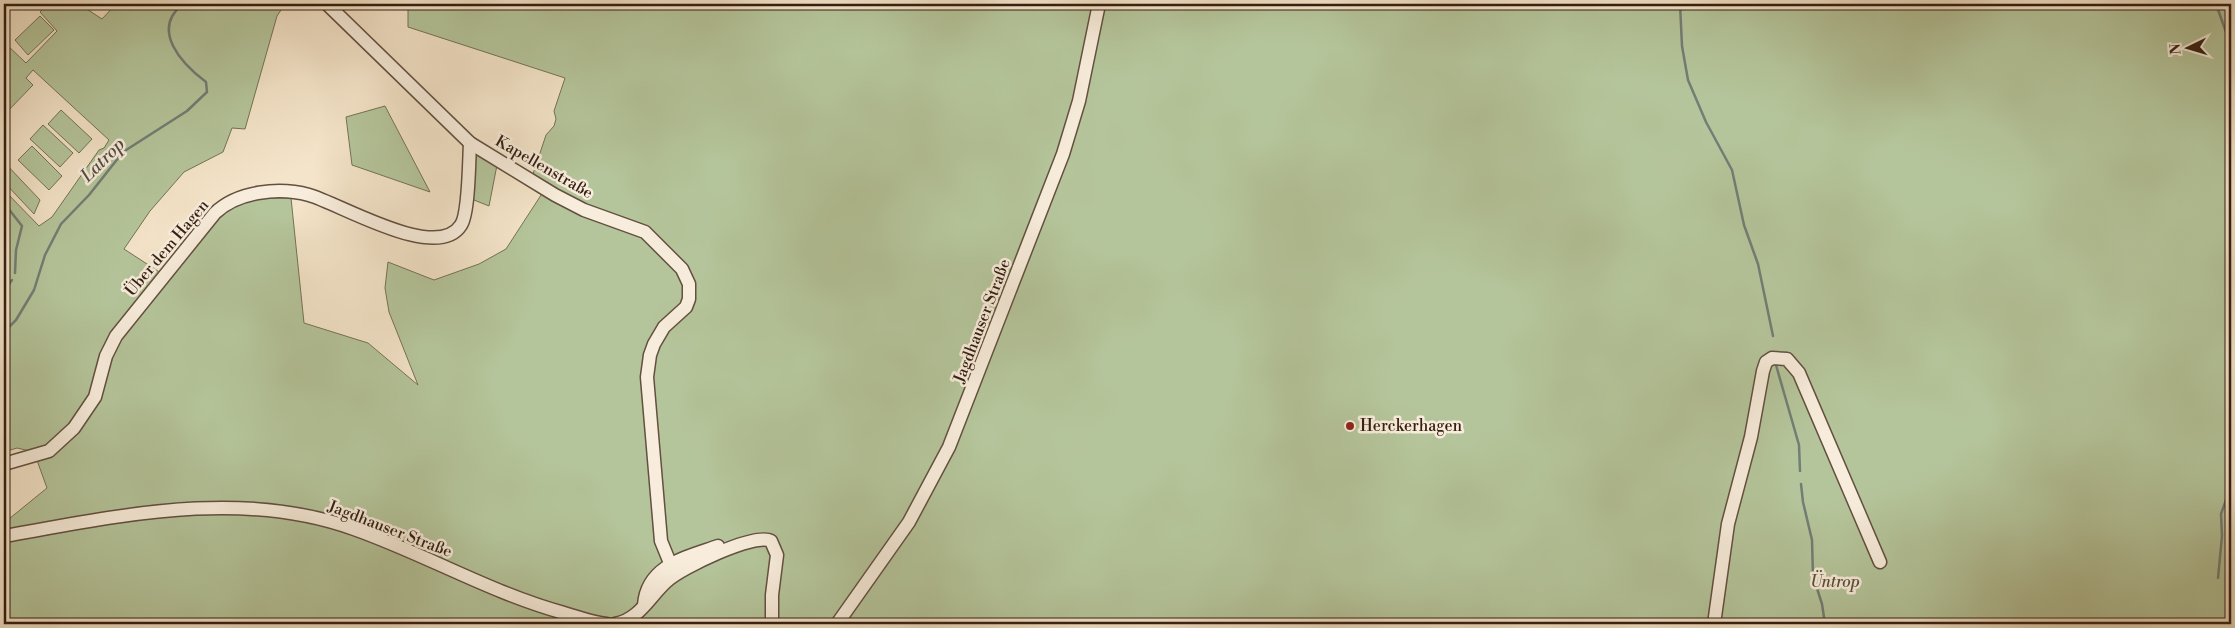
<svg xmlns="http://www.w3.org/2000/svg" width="2235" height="628" viewBox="0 0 2235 628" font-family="'Libre Bodoni',serif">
<rect width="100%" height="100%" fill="#f4e4c9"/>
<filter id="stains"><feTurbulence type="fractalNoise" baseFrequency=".004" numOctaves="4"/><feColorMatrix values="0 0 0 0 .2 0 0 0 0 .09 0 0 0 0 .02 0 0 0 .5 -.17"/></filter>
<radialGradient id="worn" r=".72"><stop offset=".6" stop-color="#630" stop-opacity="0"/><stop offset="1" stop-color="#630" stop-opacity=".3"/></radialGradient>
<g fill="#b5c59b" stroke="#747256">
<polygon points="48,4 79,4 102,19 116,4 285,4 277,16 245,129 232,128 223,152 184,172 150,211 124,249 167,277 220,212 256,198 291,198 304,323 368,343 418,385 389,312 385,288 388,262 434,280 479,264 506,249 545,189 532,177 546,135 554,126 556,119 554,111 565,78 408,27 408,4 2231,4 2231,624 4,624 4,523 47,488 34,452 17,448 4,452 4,190 39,226 52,217 99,150 104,148 109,140 33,70 26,78 33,85 4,115 4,46 6,44 26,63 57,31 40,12"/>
<polygon points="40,16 54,30 28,55 15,40"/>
<polygon points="385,106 430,192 352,165 346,117"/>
<polygon points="61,110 92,139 79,153 48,124"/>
<polygon points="43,125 73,153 60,167 30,139"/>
<polygon points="32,146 62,176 49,190 18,160"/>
<polygon points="473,149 497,165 489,206 469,198"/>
<polygon points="4,162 40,200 34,214 4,182"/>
</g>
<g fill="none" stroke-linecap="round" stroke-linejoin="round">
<g stroke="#727e76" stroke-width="2.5">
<polyline points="1680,4 1682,46 1688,80 1706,122 1732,170 1744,225 1758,264 1773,336"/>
<polyline points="2216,4 2231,46"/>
<polyline points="4,203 22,226 16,250 15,273"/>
<polyline points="4,228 4,237"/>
<polyline points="4,258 4,265"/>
<polyline points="4,291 12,280"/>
<path d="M4,332L16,320L34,290L45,255L61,224L89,195L123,152L187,111L207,92L206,82C182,64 150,30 183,4"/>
<polyline points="1776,365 1799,445 1800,471"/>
<polyline points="1801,484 1803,502 1812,540 1813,576 1822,604 1825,624"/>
<polyline points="2218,578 2222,536 2221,514 2231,486"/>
<polyline points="2225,619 2225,624"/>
</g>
<g stroke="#635040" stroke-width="15">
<g id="minor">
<polyline points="327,4 470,143 555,195 584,210 645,232 682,269 689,284 689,299 686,307 664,327 654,344 650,355 647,377 661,541 670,563"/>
<path d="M4,464L49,451L74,428L95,397L106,356L116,336L215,213C238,191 279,187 309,195C341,204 437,263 461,225C469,213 469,160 470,143"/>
<path d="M4,536C119,516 240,488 354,529C425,554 491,593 564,613C578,617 593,623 607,624"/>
<path d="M644,605C647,565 687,557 718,546"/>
<path d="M615,624C639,620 650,596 667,581C681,568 755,532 771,541L777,555L772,595V624"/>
<polyline points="837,624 909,522 949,447 1063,154 1079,101 1099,4"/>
<polyline points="1714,624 1728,524 1751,437 1763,371 1766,362 1772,358 1787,359 1799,373 1880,562"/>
</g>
</g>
<use href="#minor" stroke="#f8eddc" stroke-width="12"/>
</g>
<circle fill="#8f2418" stroke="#f8eddc" stroke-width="2" cx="1350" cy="426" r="5"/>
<g text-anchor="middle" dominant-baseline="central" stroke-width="5" stroke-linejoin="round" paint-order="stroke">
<g font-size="16" fill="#331e12" stroke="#f8eddc">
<text transform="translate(544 167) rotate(30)">Kapellenstraße</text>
<text transform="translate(167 248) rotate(-50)">Über dem Hagen</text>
<text transform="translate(982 321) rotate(-69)">Jagdhauser Straße</text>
<text transform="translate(390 529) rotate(21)">Jagdhauser Straße</text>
</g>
<g font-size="16" fill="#331e12" stroke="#f8eddc" text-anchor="start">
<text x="1360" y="426">Herckerhagen</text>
</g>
<g font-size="16" font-style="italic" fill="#5a503b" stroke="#f8eddc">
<text x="1835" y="582">Üntrop</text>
</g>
<g font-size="18" font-style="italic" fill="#524e44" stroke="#f8eddc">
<text transform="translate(103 160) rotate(-45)">Latrop</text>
</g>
</g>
<rect width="2235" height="628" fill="none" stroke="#f4e4c9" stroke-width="20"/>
<rect x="5" y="5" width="2225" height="618" fill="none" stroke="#331e12" stroke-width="2.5"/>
<rect x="10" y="10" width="2215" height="608" fill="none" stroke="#331e12"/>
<g transform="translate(2188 48) rotate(265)" stroke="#f8eddc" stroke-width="4" paint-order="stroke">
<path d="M0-4L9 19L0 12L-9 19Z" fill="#331e12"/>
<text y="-8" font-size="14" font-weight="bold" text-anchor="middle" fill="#331e12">N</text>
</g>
<rect width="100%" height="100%" filter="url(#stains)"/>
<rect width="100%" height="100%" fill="url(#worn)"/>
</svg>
